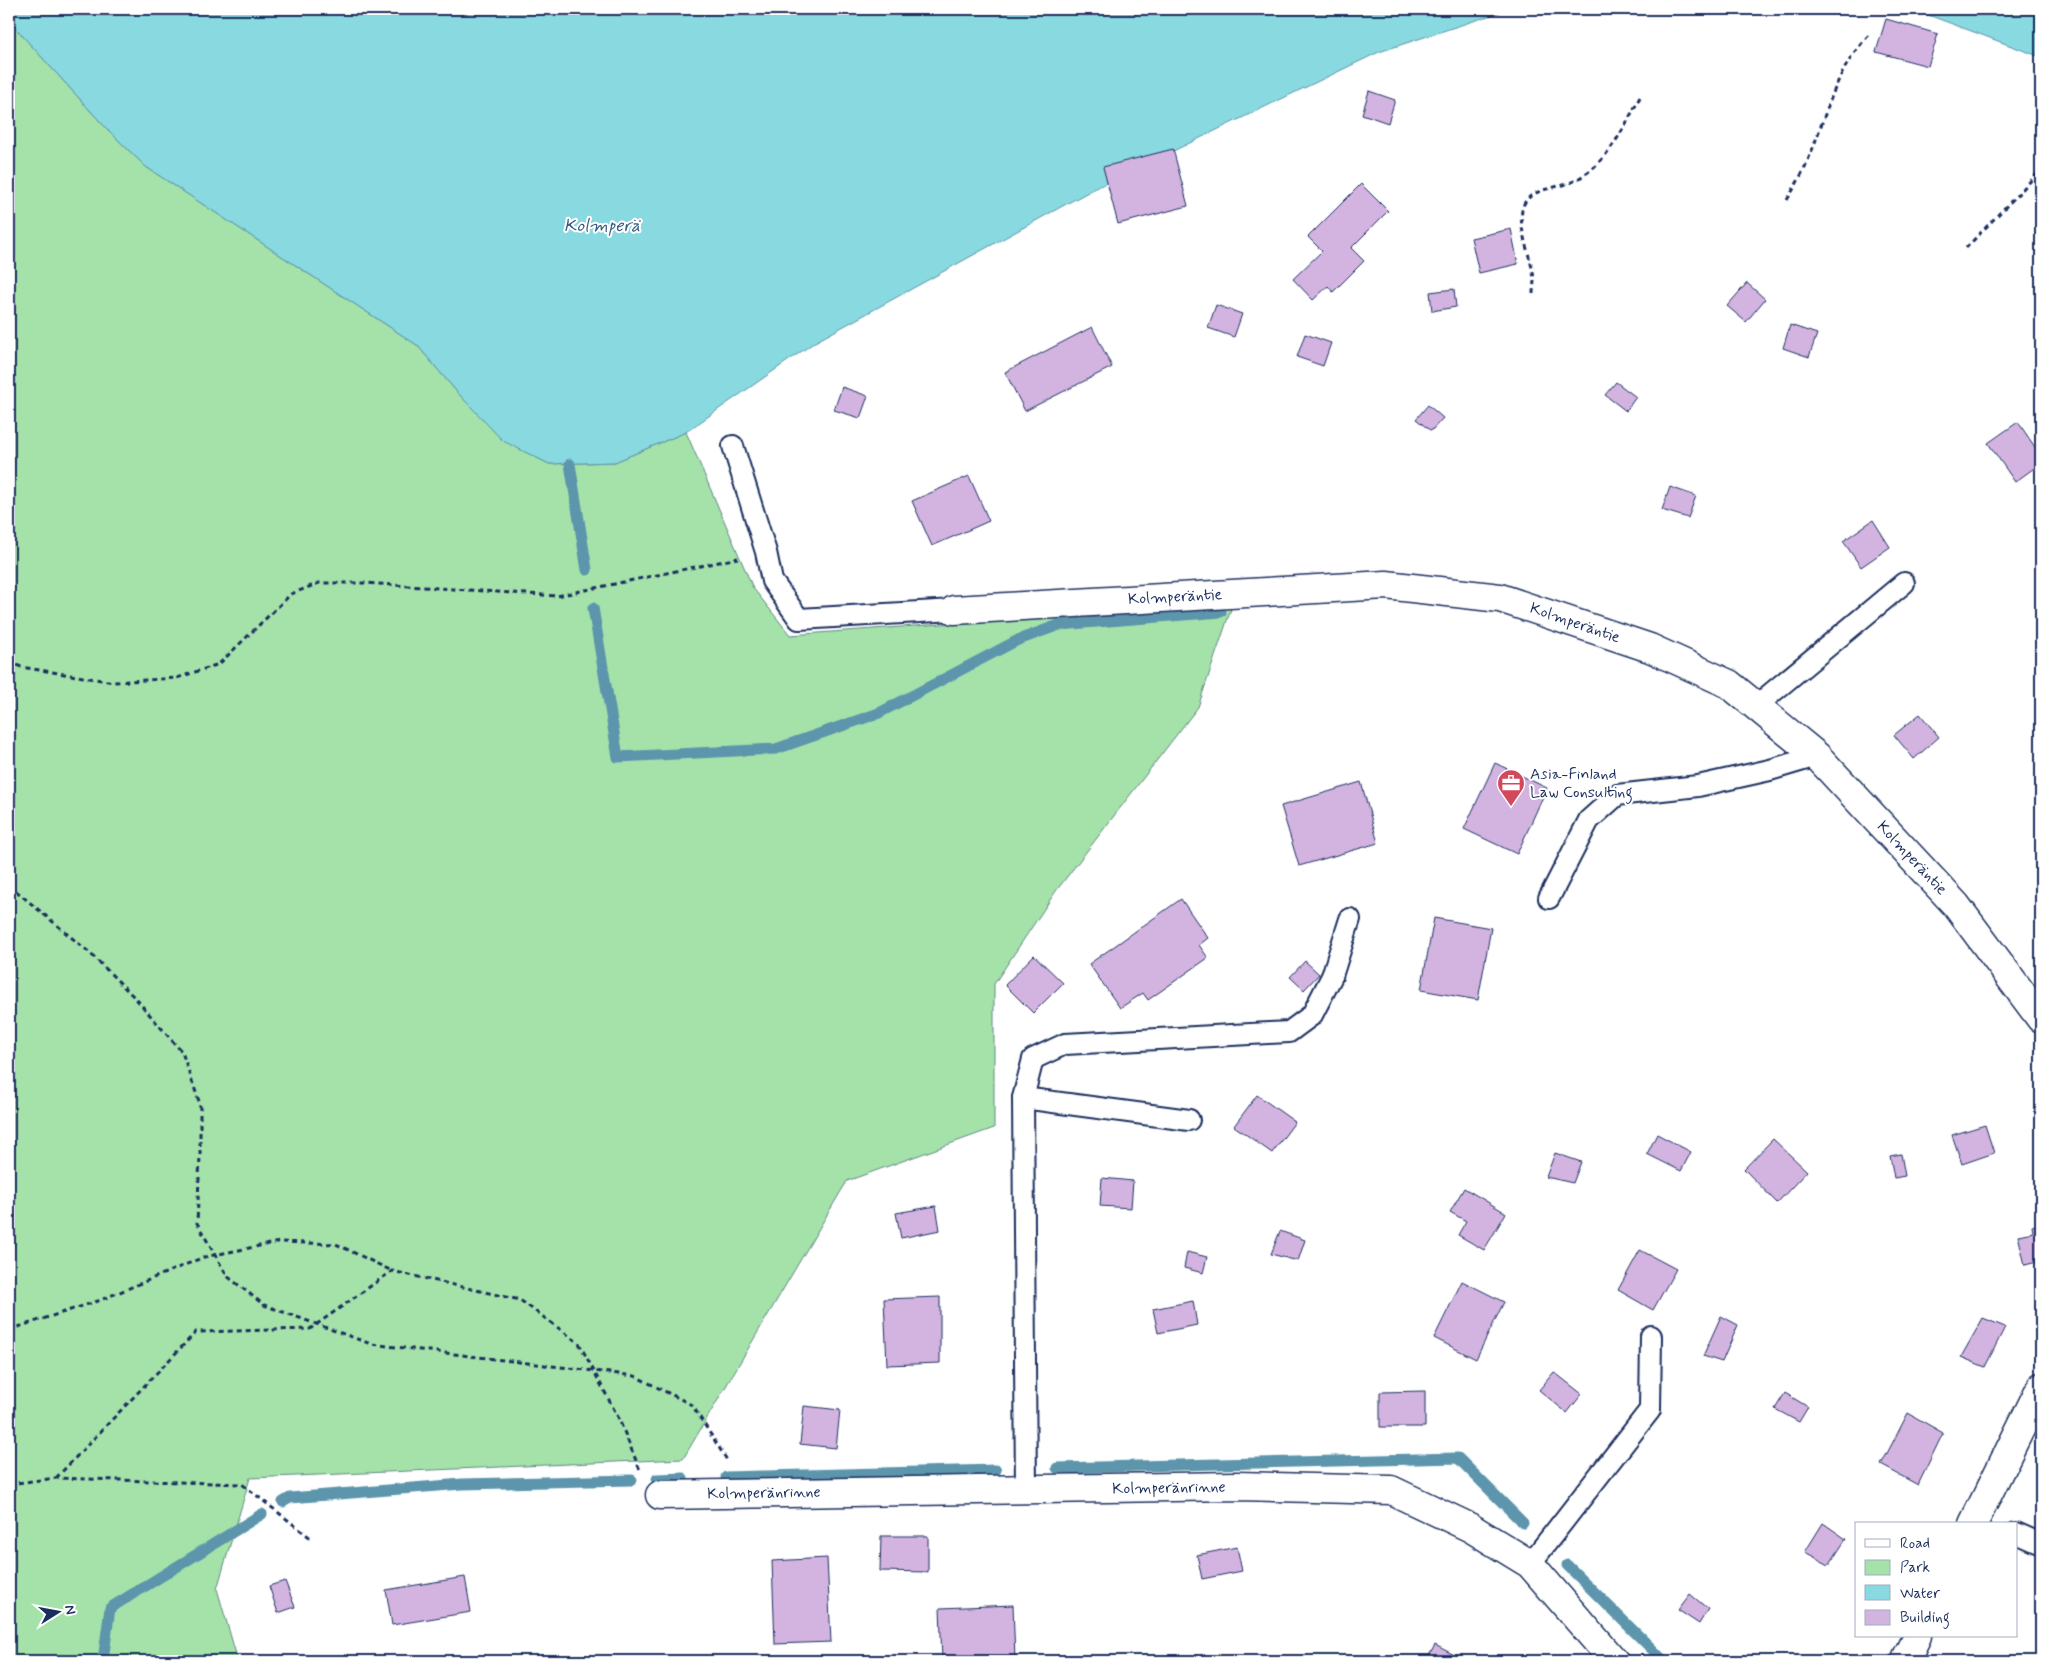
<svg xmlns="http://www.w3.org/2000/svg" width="2050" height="1670" viewBox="0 0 2050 1670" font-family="Mynerve,sans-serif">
<rect width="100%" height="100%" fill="#fff"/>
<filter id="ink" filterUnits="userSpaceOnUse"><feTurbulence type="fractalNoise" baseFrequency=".02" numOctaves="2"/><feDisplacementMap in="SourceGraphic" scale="10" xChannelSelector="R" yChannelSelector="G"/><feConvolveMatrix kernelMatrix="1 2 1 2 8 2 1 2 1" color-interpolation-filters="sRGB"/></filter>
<g filter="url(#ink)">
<polygon fill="#a4e2a9" stroke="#608884" points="9,21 106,128 146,167 417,345 456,391 504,441 549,464 615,462 686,432 753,588 790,635 1233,603 1198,707 1056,891 994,984 994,1128 847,1181 683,1459 250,1478 217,1589 238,1661 9,1661"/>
<g fill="#88d9e0" stroke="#5c95ac">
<polygon points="9,9 1510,9 1379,52 1090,191 815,342 686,432 615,462 549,464 503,441 456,391 417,345 146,167 106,128 9,21"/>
<polygon points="1912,9 2041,9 2041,57"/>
</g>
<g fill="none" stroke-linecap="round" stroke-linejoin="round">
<g stroke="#5c95ac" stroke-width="11">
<polyline points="570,464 587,570"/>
<polyline points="593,608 618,757 776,749 879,713 1018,640 1059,625 1221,612"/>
<polyline points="1057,1468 1458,1458 1523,1523"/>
<polyline points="726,1477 996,1470"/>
<polyline points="657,1479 683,1478"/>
<polyline points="283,1502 290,1498 462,1484 632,1480"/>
<polyline points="1567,1565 1664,1661"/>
<polyline points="103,1661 110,1608 262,1514"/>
</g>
</g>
<g fill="#d3b4e1" stroke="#1b2f5e">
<polygon points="1886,19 1938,34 1928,66 1876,52"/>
<polygon points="1369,91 1395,100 1388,123 1362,114"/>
<polygon points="1173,149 1188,206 1118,224 1103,167"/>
<polygon points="1361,184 1388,211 1351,248 1364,261 1333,292 1328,286 1313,300 1293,279 1322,251 1308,237"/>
<polygon points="1511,229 1518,264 1479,273 1471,238"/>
<polygon points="1747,283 1765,299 1746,322 1727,306"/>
<polygon points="1454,289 1456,307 1432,311 1430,292"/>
<polygon points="1216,305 1242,314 1234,337 1208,328"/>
<polygon points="1790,325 1817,334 1809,357 1783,348"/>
<polygon points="1092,327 1112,367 1025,411 1005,372"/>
<polygon points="1305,334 1331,343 1323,366 1297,357"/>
<polygon points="1616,382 1636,397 1626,411 1605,395"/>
<polygon points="842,387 868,396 860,418 834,410"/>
<polygon points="1428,405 1443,418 1431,431 1416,419"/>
<polygon points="2018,422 2041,456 2041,463 2015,482 1988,443"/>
<polygon points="969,476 989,521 932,546 912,501"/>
<polygon points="1670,487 1696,496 1688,518 1662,510"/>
<polygon points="1873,520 1890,547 1861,567 1843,541"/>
<polygon points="1920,714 1939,737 1914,759 1894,735"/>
<polygon points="1495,763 1547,788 1517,854 1464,829"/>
<polygon points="1361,782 1378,843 1299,866 1281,806"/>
<polygon points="1181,899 1208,938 1199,945 1208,958 1148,1000 1143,993 1120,1008 1089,964"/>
<polygon points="1434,918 1491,928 1478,1000 1421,990"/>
<polygon points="1034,955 1063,983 1033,1013 1005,985"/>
<polygon points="1305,961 1319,974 1304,990 1290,977"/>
<polygon points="1257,1095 1295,1122 1272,1153 1234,1126"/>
<polygon points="1985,1125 1994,1153 1962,1164 1952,1135"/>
<polygon points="1657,1134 1691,1152 1681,1171 1647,1154"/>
<polygon points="1773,1139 1807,1171 1777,1203 1744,1169"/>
<polygon points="1555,1153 1581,1162 1573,1183 1546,1177"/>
<polygon points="1901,1154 1905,1176 1894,1178 1890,1156"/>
<polygon points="1102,1178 1133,1181 1131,1208 1100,1206"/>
<polygon points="1464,1188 1506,1213 1484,1250 1458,1235 1466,1221 1450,1212"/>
<polygon points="936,1206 940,1230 901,1238 896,1213"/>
<polygon points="2041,1224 2041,1261 2025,1265 2018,1235 2033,1232 2032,1226"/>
<polygon points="1280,1231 1305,1240 1298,1261 1271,1254"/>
<polygon points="1640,1250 1676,1269 1653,1310 1618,1290"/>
<polygon points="1187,1252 1207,1257 1203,1273 1184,1268"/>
<polygon points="1462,1281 1504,1302 1476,1359 1434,1338"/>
<polygon points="940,1297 940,1363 887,1365 884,1299"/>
<polygon points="1193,1301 1197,1325 1158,1333 1153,1309"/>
<polygon points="1721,1316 1738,1325 1722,1362 1703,1356"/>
<polygon points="1983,1318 2005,1327 1985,1367 1961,1357"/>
<polygon points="1554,1372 1582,1394 1567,1413 1539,1390"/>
<polygon points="1425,1391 1425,1427 1380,1427 1380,1392"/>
<polygon points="1785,1393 1808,1407 1799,1422 1775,1409"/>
<polygon points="804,1406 840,1410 836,1448 800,1444"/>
<polygon points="1908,1413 1943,1433 1918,1485 1881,1465"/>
<polygon points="1823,1523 1846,1539 1829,1565 1805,1552"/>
<polygon points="881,1536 928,1536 928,1572 880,1571"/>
<polygon points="1237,1547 1242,1571 1202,1579 1197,1555"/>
<polygon points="827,1558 831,1642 775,1644 772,1561"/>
<polygon points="465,1577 471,1612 392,1625 386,1590"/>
<polygon points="285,1581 295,1607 278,1613 269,1586"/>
<polygon points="1690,1594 1708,1609 1699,1624 1678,1610"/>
<polygon points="1013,1605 1015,1660 942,1661 940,1608"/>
<polygon points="1435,1645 1466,1661 1426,1661"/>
</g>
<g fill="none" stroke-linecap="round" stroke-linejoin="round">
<g stroke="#1b2f5e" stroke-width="24">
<g id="lane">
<polyline points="733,446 766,552 772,581 799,619 954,610"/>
<polyline points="1756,706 1904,583"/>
<polyline points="1549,898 1589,820 1617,795 1698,786 1770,770 1817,756"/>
<polyline points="1023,1098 1189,1120"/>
<polyline points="1026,1491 1023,1098 1033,1059 1065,1044 1289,1032 1312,1015 1332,976 1350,919"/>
<polyline points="2016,1533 2041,1544"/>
<polyline points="1530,1564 1650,1410 1651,1336"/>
</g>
</g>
<g stroke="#1b2f5e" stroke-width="31">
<g id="street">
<polyline points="954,610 1386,585 1500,598 1650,648 1729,684 1817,756 1956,905 2041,1019"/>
<polyline points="660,1495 1237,1486 1391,1490 1471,1528 1530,1564 1614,1661"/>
<polyline points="1973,1524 2041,1387"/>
<polyline points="1905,1661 1917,1636"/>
</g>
</g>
<g stroke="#1b2f5e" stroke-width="3" stroke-dasharray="5 4" stroke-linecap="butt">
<path d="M1787,200C1793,190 1799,180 1804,169C1826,122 1831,75 1869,35"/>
<polyline points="1966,248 2041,170"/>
<path d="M1533,294C1533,289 1534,284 1534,279C1532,258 1515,224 1524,204C1532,188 1558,188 1572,182C1606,166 1624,128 1640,97"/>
<polyline points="9,661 21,667 114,682 177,678 219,664 291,594 319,583 364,583 557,596 738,558"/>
<polyline points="9,885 90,953 137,1000 182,1052 200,1104 200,1156 197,1223 227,1276 264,1305 371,1344 635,1376 692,1405 727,1460"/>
<polyline points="9,1330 98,1301 204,1257 279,1242 336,1244 392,1271"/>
<polyline points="56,1478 196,1332 310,1329 392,1271 520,1300 579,1343 618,1417 640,1470"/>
<polyline points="9,1484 56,1478 242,1484 312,1539"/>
</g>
<use href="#lane" stroke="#fff" stroke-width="20"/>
<use href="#street" stroke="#fff" stroke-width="28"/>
</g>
</g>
<defs>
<g id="office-pin" transform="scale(1.4375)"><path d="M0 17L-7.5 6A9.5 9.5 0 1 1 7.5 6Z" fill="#d1495b" stroke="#fff"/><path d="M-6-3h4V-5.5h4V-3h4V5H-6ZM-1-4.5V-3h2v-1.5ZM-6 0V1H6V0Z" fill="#fff"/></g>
</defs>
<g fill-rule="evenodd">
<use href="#office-pin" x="1511" y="783"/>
</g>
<g text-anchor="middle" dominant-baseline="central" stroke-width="4" stroke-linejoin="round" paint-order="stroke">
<g font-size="16" fill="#1b2f5e" stroke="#fff">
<text transform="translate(1175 597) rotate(-3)">Kolmperäntie</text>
<text transform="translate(1575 623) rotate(19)">Kolmperäntie</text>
<text transform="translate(1912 858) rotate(47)">Kolmperäntie</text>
<text transform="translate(1169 1488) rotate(-1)">Kolmperänrinne</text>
<text transform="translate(764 1493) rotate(-1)">Kolmperänrinne</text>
</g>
<g font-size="16" fill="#1b2f5e" stroke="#fff" text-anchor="start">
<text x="1530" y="774">Asia-Finland<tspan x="1530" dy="18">Law Consulting</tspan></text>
</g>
<g font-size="18" font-style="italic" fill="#365a7e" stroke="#fff">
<text x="602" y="226">Kolmperä</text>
</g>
</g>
<rect width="2050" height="1670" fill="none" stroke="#fff" stroke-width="30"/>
<rect x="15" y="15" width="2020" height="1640" fill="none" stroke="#1b2f5e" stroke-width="2" filter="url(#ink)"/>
<rect x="1855" y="1522" width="162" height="115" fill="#ffffff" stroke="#a4acbf"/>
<rect x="1865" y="1539" width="25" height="8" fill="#ffffff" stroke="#a4acbf"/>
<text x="1900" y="1548" font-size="15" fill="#1b2f5e">Road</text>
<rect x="1865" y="1560" width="25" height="15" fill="#a4e2a9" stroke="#a4acbf"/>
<text x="1900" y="1572" font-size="15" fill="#1b2f5e">Park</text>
<rect x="1865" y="1585" width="25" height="15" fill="#88d9e0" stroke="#a4acbf"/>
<text x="1900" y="1598" font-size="15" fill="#1b2f5e">Water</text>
<rect x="1865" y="1610" width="25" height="15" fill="#d3b4e1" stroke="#a4acbf"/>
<text x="1900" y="1622" font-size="15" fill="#1b2f5e">Building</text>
<g transform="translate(58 1612) rotate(79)" stroke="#ffffff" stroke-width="4" paint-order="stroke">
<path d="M0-4L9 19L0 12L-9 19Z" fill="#1b2f5e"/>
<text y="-8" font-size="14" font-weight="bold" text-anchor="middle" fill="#1b2f5e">N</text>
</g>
</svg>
